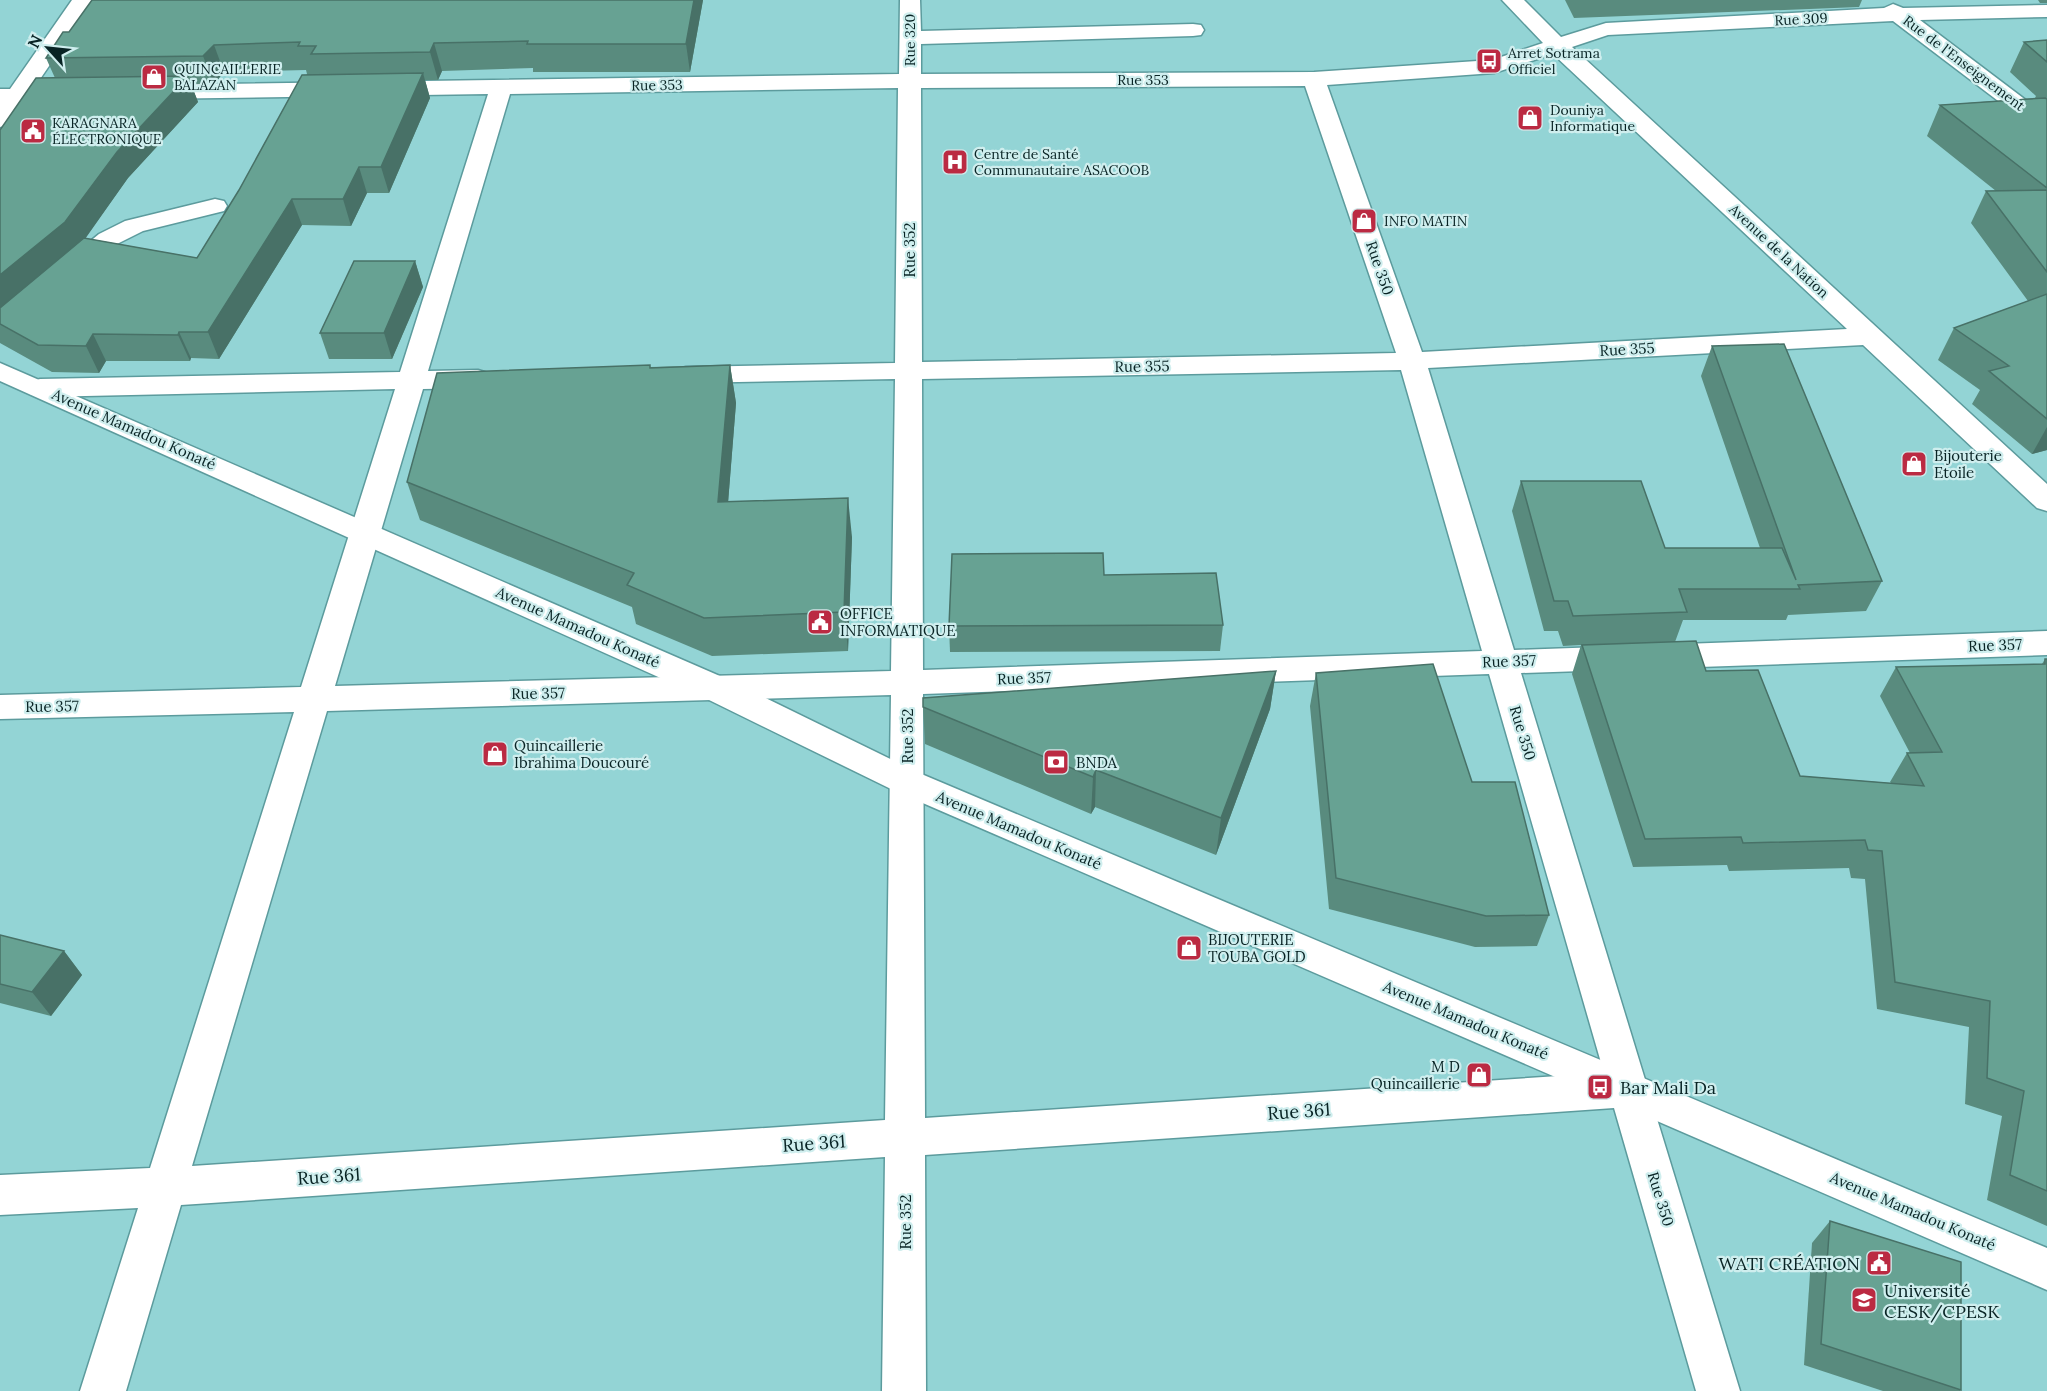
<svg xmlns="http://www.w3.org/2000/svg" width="2047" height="1391" viewBox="0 0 2047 1391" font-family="Lora,serif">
<rect width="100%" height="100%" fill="#93d4d5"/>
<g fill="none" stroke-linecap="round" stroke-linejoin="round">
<g stroke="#5c9b9d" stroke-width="3">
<g id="minor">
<polygon points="72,0 94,0 34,88 69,86 77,88 80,93 77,98 24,102 8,125 0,127 0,89 10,89"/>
<path d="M900,0H920L921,31L1193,24L1201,25L1204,30L1201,35L1193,36L921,44V74L1314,72L1492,60L1543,43L1502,0H1524L1561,37L1606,23L1884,8L1893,4L1903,8L2047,5V17L1920,20L2047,116V134L2039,132L1893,21L1608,35L1572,47L2047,484V511L2037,508L1863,345L1428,368L1514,650L2047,631V655L1521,673L1740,1391H1696L1614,1108L925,1155L926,1391H882L885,1157L181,1205L126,1391H80L138,1208L0,1215V1175L150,1168L294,712L0,719V695L301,687L395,389L40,397L30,394L26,388L30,382L40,379L400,372L488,94L148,99L140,97L137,92L140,87L148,85L899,74ZM1553,54L1847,329L1422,352L1327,85L1494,73ZM1305,86L1396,353L922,362L921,88ZM898,88L895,363L686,367L676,369L672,375L676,381L686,383L895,379L891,671L335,686L423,389L478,388L488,385L492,379L488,373L478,370L428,371L510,94ZM1401,370L1482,651L923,670L922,379ZM1489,674L1604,1073L925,1118L923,694ZM891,695L885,1120L192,1166L327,711Z"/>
<polygon points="215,199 224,201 227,206 224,211 143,231 117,244 9,336 0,338 0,316 99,234 125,221"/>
</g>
</g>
<g stroke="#5c9b9d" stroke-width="3">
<polygon id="major" points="0,363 729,680 919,773 2047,1248 2047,1290 895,791 705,698 0,381"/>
</g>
<use href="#minor" fill="#fff" fill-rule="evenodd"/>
<use href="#major" fill="#fff" fill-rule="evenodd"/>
</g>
<g fill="#598b7e" fill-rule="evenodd">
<path d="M703,0L690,72H533V68L442,71L438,80H425L430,98L389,193H367L351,226L302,225L219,359L191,358L190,361H106L99,373L52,372L0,343V130L55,78L46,58L69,32ZM306,70L307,74L239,190L197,258L85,238L128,178L198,102L191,84H214L224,72Z"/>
<polygon points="1565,0 1862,0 1859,7 1574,18"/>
<polygon points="2038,0 2047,0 2047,3 2040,3"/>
<polygon points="2047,40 2047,450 2032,454 1972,404 1980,390 1938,360 1954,328 2028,301 1971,223 1986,191 1996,191 1927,136 1940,105 2035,98 2036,96 2010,72 2024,42"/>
<polygon points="415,261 423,287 392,359 329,359 320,333"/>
<polygon points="1712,346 1882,581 1866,611 1788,615 1786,620 1683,620 1675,642 1706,671 1800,776 1891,783 1890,782 1907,753 1910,753 1880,696 1896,667 2042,664 2045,659 2047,659 2047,1226 1987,1200 2002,1116 1965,1104 1969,1027 1877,1009 1865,879 1851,878 1849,868 1729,871 1727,865 1633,867 1572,674 1581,645 1563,646 1558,631 1544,631 1512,511 1521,481 1665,548 1760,548 1701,376"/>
<polygon points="730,365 736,403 728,502 852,537 848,651 712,656 636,624 632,607 420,520 407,482 651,367"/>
<polygon points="1104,575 1223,625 1220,651 950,652 949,626"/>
<polygon points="1276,671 1270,709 1216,855 1095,807 1091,814 925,744 923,707"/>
<polygon points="1316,673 1472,782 1549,915 1537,946 1475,947 1329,909 1310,706"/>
<polygon points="0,935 64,951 82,975 51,1016 0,1003"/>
<polygon points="1830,1221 1961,1390 1960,1391 1883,1391 1804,1365 1812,1243"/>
</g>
<g fill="#487167">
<polygon points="694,0 703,0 690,72 686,44"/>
<polygon points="434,43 442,71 438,80 430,52"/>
<polygon points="214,45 224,72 214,84 203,56"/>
<polygon points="423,73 430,98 389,193 381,167"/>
<polygon points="188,76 198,102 128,178 78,249 0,313 0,275 117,152"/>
<polygon points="359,167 367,193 351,226 343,199"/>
<polygon points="292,199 302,225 219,359 208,332"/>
<polygon points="415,261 423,287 392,359 384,333"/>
<polygon points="179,332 191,358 190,361 178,335"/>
<polygon points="93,334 106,361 99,373 86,346"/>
<polygon points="730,365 736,403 725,541 718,502"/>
<polygon points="2047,427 2047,450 2032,454"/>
<polygon points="848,498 852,537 848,651 844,612"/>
<polygon points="1276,671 1270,709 1216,855 1221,818"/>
<polygon points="1096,770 1095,807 1091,814 1093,777"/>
<polygon points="64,951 82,975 51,1016 32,992"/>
</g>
<g fill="#67a293" stroke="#487167" stroke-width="1.5">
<polygon points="92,0 694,0 686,44 527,44 528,41 434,43 430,52 311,54 316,46 298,46 300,42 214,45 203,56 46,58 63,32 69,32"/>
<polygon points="2047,40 2047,62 2024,42"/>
<polygon points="423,73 381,167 359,167 343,199 292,199 208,332 179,332 178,335 93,334 86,346 38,345 0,324 0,308 84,238 197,258 239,190 302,75"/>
<polygon points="188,76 117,152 65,222 0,275 0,130 36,78"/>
<polygon points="2045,98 2047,99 2047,188 1940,105"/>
<polygon points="2047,190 2047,272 1986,191"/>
<polygon points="354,261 415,261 384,333 320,333"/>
<polygon points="2047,294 2047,419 1989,371 2009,366 1954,328"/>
<polygon points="1784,344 1882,581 1798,585 1800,589 1679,589 1687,612 1573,616 1568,601 1554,601 1521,481 1641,481 1665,548 1782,548 1796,580 1712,346"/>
<polygon points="650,365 650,368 730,365 718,502 848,498 844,612 704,618 627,585 634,573 407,482 437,373"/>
<polygon points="1103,553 1104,575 1216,573 1223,625 949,626 952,554"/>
<polygon points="1696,641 1706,671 1758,670 1800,776 1924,786 1907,753 1942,752 1896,667 2045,664 2045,659 2047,659 2047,1191 2010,1175 2024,1091 1987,1078 1990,1001 1895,982 1882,851 1868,850 1865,840 1743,843 1741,837 1645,839 1582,645"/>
<polygon points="1433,664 1472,782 1515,782 1549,915 1486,916 1336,878 1316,673"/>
<polygon points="1276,671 1221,818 1096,770 1093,777 923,707 923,698"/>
<polygon points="0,935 64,951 32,992 0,984"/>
<polygon points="1830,1221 1961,1262 1961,1390 1821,1344"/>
</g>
<defs>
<g id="bus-square" transform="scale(1.35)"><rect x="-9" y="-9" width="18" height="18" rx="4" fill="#bb2a42" stroke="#cfeeee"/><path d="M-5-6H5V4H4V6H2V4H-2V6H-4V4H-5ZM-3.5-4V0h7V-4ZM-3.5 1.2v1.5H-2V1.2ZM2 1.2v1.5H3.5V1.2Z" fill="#fff"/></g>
<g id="shop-square" transform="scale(1.35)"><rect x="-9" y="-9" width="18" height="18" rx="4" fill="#bb2a42" stroke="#cfeeee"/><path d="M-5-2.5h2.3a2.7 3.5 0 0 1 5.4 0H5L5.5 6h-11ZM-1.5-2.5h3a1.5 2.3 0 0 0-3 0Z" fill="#fff"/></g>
<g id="civic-square" transform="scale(1.35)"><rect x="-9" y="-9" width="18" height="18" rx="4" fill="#bb2a42" stroke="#cfeeee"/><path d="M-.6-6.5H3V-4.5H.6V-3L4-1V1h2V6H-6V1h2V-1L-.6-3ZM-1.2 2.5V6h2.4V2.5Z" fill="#fff"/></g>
<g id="hospital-square" transform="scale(1.35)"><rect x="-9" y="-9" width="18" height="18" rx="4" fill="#bb2a42" stroke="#cfeeee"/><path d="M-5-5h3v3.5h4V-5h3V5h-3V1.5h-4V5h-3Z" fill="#fff"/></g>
<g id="bank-square" transform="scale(1.35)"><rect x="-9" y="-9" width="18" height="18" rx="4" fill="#bb2a42" stroke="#cfeeee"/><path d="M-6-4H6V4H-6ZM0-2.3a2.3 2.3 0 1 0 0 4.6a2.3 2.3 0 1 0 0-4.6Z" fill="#fff"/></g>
<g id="university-square" transform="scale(1.35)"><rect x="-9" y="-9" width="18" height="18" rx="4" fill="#bb2a42" stroke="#cfeeee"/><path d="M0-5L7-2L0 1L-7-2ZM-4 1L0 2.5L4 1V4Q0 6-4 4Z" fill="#fff"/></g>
</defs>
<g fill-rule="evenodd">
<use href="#bus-square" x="1489" y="61"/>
<use href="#shop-square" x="154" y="77"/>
<use href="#shop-square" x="1530" y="118"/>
<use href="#civic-square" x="33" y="131"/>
<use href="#hospital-square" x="955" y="162"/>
<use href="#shop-square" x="1364" y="221"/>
<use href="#shop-square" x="1914" y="464"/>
<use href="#civic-square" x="820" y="622"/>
<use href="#shop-square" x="495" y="754"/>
<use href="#bank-square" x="1056" y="762"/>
<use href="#shop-square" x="1189" y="948"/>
<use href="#shop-square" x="1479" y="1075"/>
<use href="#bus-square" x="1600" y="1087"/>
<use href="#civic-square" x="1879" y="1263"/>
<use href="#university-square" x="1864" y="1300"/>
</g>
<g text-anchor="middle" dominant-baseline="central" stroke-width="4.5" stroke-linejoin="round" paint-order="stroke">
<g font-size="14" fill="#082324" stroke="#cfeeee">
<text transform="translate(1801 19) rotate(-3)">Rue 309</text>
<text transform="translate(910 40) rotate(-90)">Rue 320</text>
<text transform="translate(1964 63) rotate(37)">Rue de l'Enseignement</text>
<text x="1143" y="80">Rue 353</text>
<text transform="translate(657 85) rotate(-1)">Rue 353</text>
<text transform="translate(1779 251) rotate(43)">Avenue de la Nation</text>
</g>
<g font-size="14" fill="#082324" stroke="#cfeeee" text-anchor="start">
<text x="1508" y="53">Arret Sotrama<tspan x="1508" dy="16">Officiel</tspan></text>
<text x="174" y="69">QUINCAILLERIE<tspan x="174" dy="16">BALAZAN</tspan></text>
<text x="1550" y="110">Douniya<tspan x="1550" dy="16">Informatique</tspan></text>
<text x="52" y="123">KARAGNARA<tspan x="52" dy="16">ÉLECTRONIQUE</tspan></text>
<text x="974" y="154">Centre de Santé<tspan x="974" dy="16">Communautaire ASACOOB</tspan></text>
<text x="1384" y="221">INFO MATIN</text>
</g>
<g font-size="15" fill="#082324" stroke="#cfeeee">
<text transform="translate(909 250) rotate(-90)">Rue 352</text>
<text transform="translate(1380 268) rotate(71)">Rue 350</text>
<text transform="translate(1627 349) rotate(-3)">Rue 355</text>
<text transform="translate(1142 366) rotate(-1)">Rue 355</text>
<text transform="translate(134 429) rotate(24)">Avenue Mamadou Konaté</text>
<text transform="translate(578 627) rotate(24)">Avenue Mamadou Konaté</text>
<text transform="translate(1995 645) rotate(-2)">Rue 357</text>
<text transform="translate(1509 661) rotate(-2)">Rue 357</text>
<text transform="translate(1024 678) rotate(-2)">Rue 357</text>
<text transform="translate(538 693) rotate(-1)">Rue 357</text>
<text transform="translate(52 706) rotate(-1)">Rue 357</text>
<text transform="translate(1523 733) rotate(73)">Rue 350</text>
<text transform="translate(907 736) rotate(-90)">Rue 352</text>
<text transform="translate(1019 830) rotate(23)">Avenue Mamadou Konaté</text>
<text transform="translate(1466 1020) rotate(23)">Avenue Mamadou Konaté</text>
<text transform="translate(1661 1199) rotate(73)">Rue 350</text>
<text transform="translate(1913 1211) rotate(23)">Avenue Mamadou Konaté</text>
<text transform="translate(905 1222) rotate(-90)">Rue 352</text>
</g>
<g font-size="15" fill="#082324" stroke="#cfeeee" text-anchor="start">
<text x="1934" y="455">Bijouterie<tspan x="1934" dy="17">Etoile</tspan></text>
<text x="840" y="613">OFFICE<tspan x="840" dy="17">INFORMATIQUE</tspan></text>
<text x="514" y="745">Quincaillerie<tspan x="514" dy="17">Ibrahima Doucouré</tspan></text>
<text x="1076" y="762">BNDA</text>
<text x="1208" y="939">BIJOUTERIE<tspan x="1208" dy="17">TOUBA GOLD</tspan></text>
<text x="1460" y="1066" text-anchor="end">M D<tspan x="1460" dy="17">Quincaillerie</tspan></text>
</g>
<g font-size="18" fill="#082324" stroke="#cfeeee" text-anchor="start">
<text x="1620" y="1087">Bar Mali Da</text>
<text x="1860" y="1263" text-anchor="end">WATI CRÉATION</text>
<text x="1884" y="1290">Université<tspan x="1884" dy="21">CESK/CPESK</tspan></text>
</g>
<g font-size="18" fill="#082324" stroke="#cfeeee">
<text transform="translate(1299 1111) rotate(-4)">Rue 361</text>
<text transform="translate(814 1143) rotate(-4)">Rue 361</text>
<text transform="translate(329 1176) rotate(-4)">Rue 361</text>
</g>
</g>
<g transform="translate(48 48) rotate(297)" stroke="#cfeeee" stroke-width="4.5" paint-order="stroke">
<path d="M0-4.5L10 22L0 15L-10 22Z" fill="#082324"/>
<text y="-9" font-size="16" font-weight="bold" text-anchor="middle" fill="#082324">N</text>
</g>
</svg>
